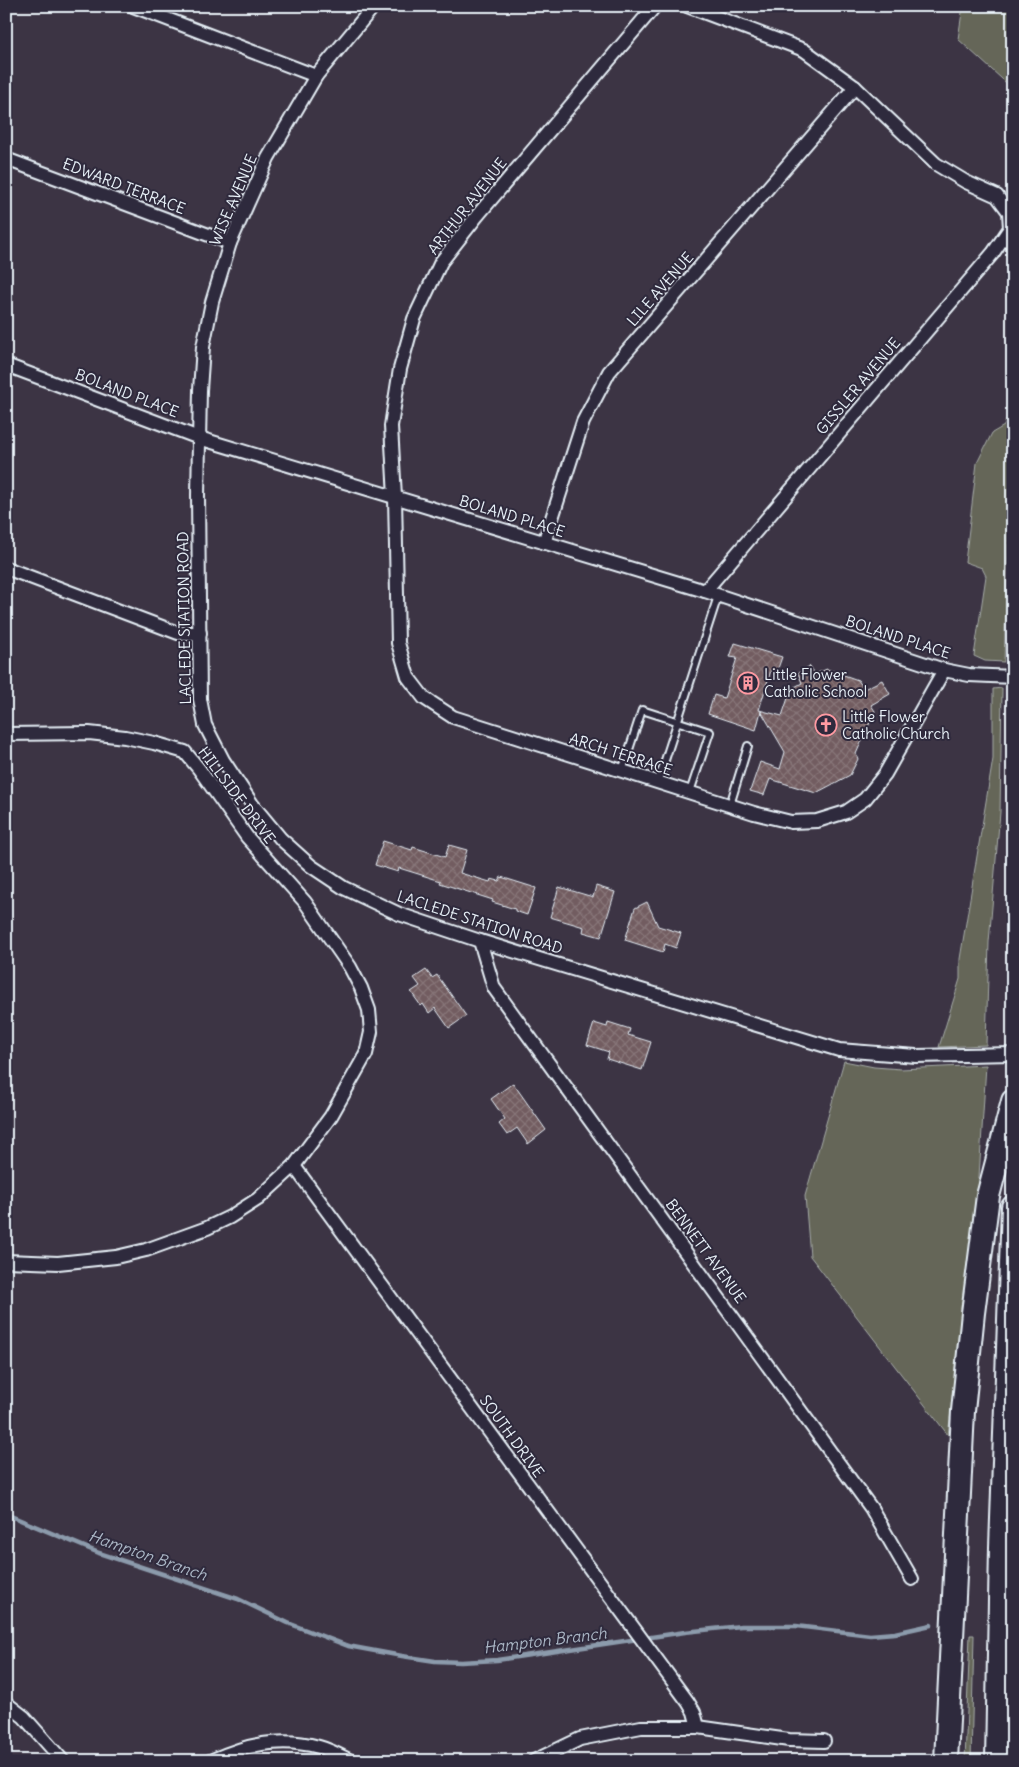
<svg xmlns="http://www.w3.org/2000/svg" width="1019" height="1767" viewBox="0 0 1019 1767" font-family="Delius,sans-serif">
<defs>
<pattern id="building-cross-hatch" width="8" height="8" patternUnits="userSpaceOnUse" patternTransform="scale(1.25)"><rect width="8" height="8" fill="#725c60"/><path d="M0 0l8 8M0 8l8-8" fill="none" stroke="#867478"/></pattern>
</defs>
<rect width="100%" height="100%" fill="#3c3444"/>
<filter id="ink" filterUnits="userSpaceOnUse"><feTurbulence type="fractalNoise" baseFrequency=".02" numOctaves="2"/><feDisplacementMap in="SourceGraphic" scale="10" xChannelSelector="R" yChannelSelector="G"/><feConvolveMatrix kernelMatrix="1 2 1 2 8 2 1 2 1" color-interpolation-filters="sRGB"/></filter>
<g filter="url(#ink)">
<g fill="#656658" stroke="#a6aca8">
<polygon points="963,6 1013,6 1013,89 958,39"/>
<polygon points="1013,399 1004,662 985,661 974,656 986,576 982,568 965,562 977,463 992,433 1004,426"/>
<polygon points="1002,688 1000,812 989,942 986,1045 939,1047 960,979 960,959 993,759 993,689"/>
<polygon points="844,1061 874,1067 901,1069 986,1065 978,1193 948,1435 810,1256 805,1196"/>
<polygon points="970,1635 974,1635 971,1761 965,1761"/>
</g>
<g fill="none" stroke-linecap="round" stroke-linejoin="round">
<polyline stroke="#8c9bac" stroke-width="4.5" points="6,1514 99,1553 238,1599 288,1623 348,1646 402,1656 435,1661 461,1662 497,1660 685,1632 741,1626 796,1626 870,1635 895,1633 931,1625"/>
</g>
<g fill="url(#building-cross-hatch)" stroke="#e8f1f8">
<polygon points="735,643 782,657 777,671 771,670 759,710 782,716 791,689 802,683 798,673 810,666 815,674 827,669 858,680 864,689 882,680 890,694 871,705 875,711 856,754 858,759 850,775 816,793 770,779 764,795 750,791 760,762 780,769 785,752 761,711 756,730 708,714 714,695 724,698 737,658 730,657"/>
<polygon points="383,841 412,850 413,847 445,857 449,845 467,850 460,873 490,882 491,879 499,881 501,877 536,888 527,915 515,911 515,909 492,902 493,900 440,883 441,881 399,868 398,872 375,865"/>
<polygon points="596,886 615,892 601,937 583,932 584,927 550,917 559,887 593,897"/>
<polygon points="647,902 658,926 681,933 676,948 665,944 663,952 625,940 635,908"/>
<polygon points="426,970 432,978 437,975 466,1016 449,1028 435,1008 429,1013 423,1004 421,1006 411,992 420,986 414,978"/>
<polygon points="608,1022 630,1029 628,1035 651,1042 642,1070 607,1059 609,1052 587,1045 594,1023 607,1027"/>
<polygon points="513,1083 546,1130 528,1144 517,1128 507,1135 499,1124 505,1119 491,1099"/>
</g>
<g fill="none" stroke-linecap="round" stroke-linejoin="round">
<g stroke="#e8f1f8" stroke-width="10">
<g id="lane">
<polyline points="622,771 642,710 710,732 690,792"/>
<polyline points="658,782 718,596"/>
<polyline points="730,805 748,746"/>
</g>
</g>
<g stroke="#e8f1f8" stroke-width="16">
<g id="street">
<polyline points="133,6 316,76"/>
<polyline points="374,6 316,76 268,158 230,243 212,302 203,347 200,390 198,495 200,699 205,725 223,760 252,804 281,839 311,866 344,888 399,914 480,941 839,1050 916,1056 1013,1054"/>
<polyline points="655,6 477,216 441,262 414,319 400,369 391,426 395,497 398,643 408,677 424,698 453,717 754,813 791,822 817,821 846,812 865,799 885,774 944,670"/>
<polyline points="687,6 804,50 855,87 936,164 966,182 997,196 1009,212 1010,228 993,253 705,591"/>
<polyline points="6,159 230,243"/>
<polyline points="6,365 199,438 705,591 944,670 969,675 1013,677"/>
<polyline points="544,543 583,422 609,372 855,87"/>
<polyline points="6,568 178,633 200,633"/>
<polyline points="6,734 89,733 125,737 154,743 185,752 199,769 247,837 305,902 350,967 361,988 369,1010 371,1032 366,1054 331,1116 294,1166 258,1199 230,1217 207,1228 146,1250 116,1257 58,1263 6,1261"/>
<polyline points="480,941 494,988 871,1508 912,1579"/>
<polyline points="294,1166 688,1702 694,1712 698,1727"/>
<polyline points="6,1703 24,1717 63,1761"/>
<path d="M210,1761C246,1745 279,1736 319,1747C330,1750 341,1756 351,1761"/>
<polyline points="534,1761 580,1739 641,1727 698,1727 789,1740 824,1741"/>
</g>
</g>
<g stroke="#e8f1f8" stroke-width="26">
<g id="highway">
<polyline points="946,1761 963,1411 973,1313 988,1196 1013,1101"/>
<polyline points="997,1761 1001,1547 1013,1207"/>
</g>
</g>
<use href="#lane" stroke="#2f2a3d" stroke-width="6"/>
<use href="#street" stroke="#2f2a3d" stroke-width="12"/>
<use href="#highway" stroke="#2f2a3d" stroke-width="22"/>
</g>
</g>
<defs>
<g id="building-ring" transform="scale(1.125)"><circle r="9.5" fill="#2f2a3d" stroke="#ff9aa2" stroke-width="1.5"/><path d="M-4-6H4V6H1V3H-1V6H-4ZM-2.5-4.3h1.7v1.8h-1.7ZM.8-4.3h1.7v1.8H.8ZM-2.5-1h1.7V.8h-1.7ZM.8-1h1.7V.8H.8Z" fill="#ff9aa2"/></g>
<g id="church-ring" transform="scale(1.125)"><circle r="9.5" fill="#2f2a3d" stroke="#ff9aa2" stroke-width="1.5"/><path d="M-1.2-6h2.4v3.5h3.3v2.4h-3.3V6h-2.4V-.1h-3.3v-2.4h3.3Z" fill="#ff9aa2"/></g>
</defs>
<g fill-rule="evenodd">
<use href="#building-ring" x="748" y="683"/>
<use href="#church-ring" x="826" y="725"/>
</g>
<g text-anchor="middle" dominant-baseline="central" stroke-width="4" stroke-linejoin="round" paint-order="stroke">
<g font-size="15" fill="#e8f1f8" stroke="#2f2a3d">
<text transform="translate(124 186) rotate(21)">EDWARD TERRACE</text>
<text transform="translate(233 200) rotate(-67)">WISE AVENUE</text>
<text transform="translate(467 206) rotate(-52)">ARTHUR AVENUE</text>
<text transform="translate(660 289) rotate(-49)">LILE AVENUE</text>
<text transform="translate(858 386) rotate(-50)">GISSLER AVENUE</text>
<text transform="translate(127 393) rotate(21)">BOLAND PLACE</text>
<text transform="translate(512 516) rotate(17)">BOLAND PLACE</text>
<text transform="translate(184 618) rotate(-91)">LACLEDE STATION ROAD</text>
<text transform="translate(898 637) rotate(18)">BOLAND PLACE</text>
<text transform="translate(621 754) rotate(18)">ARCH TERRACE</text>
<text transform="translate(237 795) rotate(53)">HILLSIDE DRIVE</text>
<text transform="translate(480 922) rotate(18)">LACLEDE STATION ROAD</text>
<text transform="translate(706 1251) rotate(54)">BENNETT AVENUE</text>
<text transform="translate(512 1436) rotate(54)">SOUTH DRIVE</text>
</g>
<g font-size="15" fill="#e8f1f8" stroke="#2f2a3d" text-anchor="start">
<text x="764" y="674">Little Flower<tspan x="764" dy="17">Catholic School</tspan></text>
<text x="842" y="716">Little Flower<tspan x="842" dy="17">Catholic Church</tspan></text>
</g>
<g font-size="16" font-style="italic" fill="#abb7c6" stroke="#2f2a3d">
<text transform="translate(148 1555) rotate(19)">Hampton Branch</text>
<text transform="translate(545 1640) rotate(-7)">Hampton Branch</text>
</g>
</g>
<rect width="1019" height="1767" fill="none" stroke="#2f2a3d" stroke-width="25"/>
<rect x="12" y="12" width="994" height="1742" fill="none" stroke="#e8f1f8" stroke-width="2" filter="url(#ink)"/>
</svg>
